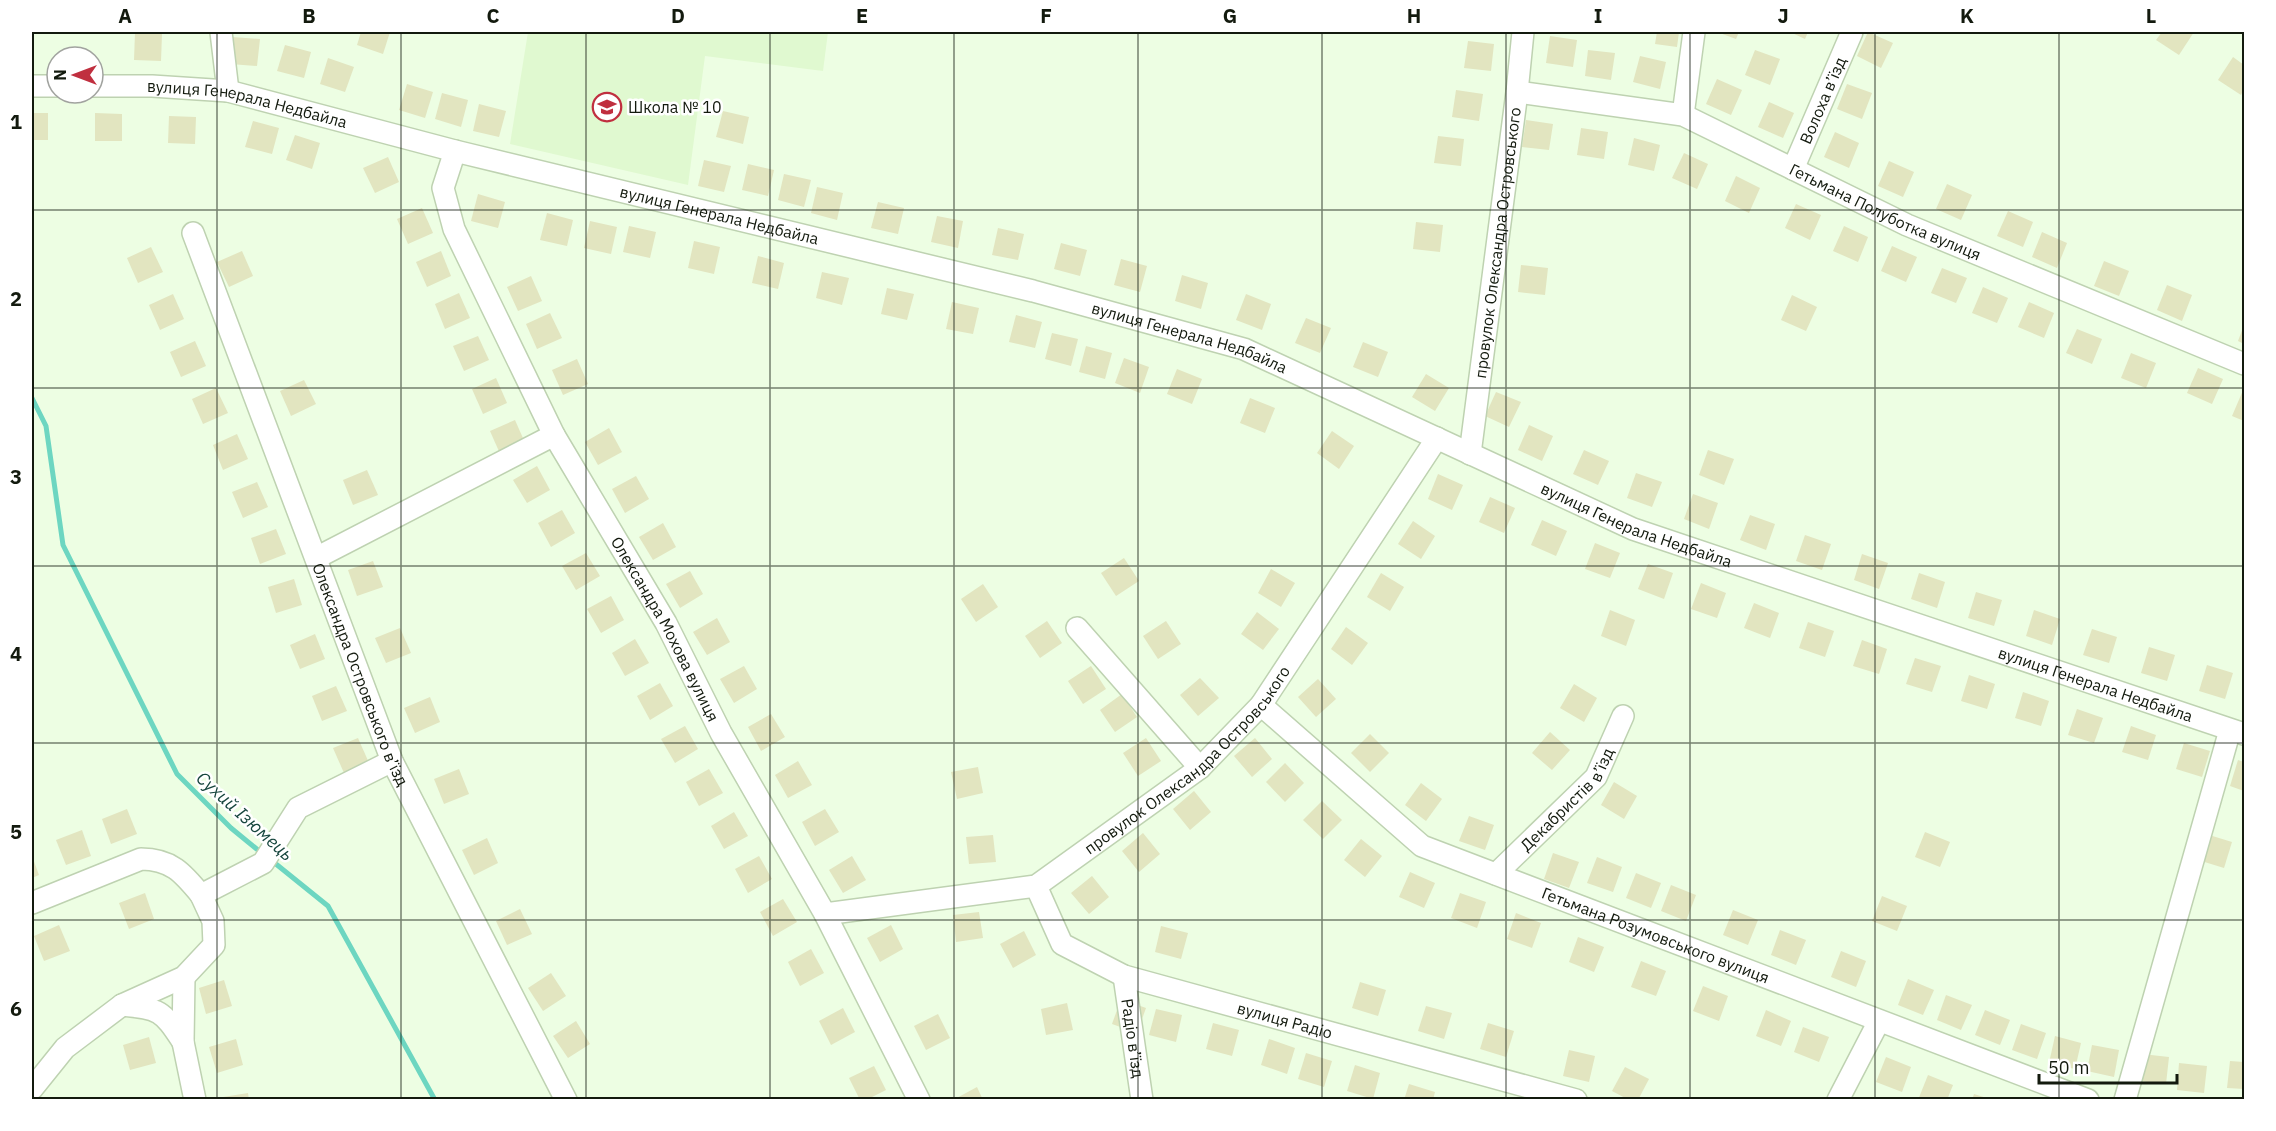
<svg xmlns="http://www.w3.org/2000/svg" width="2276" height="1131" viewBox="0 0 2276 1131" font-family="'IBM Plex Sans',sans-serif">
<rect width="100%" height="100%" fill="#edfee3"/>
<polygon fill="#e0f9d0" points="528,32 828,32 823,71 705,56 688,185 510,144"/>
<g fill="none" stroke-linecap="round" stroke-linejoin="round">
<g stroke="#6dd6c1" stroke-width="5">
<polyline points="32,398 46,426 63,545 177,774 231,828 264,855"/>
<polyline points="271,860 328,906 435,1100"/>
</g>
</g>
<g fill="#e2e5c0">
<polygon points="361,32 390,32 383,54 357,45"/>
<polygon points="1657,32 1679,32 1677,47 1655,44"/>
<polygon points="1717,32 1739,32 1736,39"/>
<polygon points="1790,32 1808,32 1805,39"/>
<polygon points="1868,32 1893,43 1881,68 1857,56"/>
<polygon points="2162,32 2194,32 2179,55 2156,40"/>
<polygon points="135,33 162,34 161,61 134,60"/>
<polygon points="1550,36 1577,40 1573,67 1546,63"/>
<polygon points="232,37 260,39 257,66 230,64"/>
<polygon points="1468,41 1494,44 1491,71 1464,68"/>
<polygon points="285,45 311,52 304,78 277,71"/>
<polygon points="1588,50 1615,53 1611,80 1585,76"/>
<polygon points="1755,50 1780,59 1770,85 1745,75"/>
<polygon points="1640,56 1666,62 1660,89 1633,82"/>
<polygon points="2233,57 2244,65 2244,89 2241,95 2218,80"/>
<polygon points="328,58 354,67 345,92 320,84"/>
<polygon points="1717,79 1742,90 1731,115 1706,104"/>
<polygon points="407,84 433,92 425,118 399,110"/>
<polygon points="1847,84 1872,93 1862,119 1837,109"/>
<polygon points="1456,90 1483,94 1479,121 1452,117"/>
<polygon points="442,93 468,100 461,127 435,119"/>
<polygon points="1769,102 1794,113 1783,138 1758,127"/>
<polygon points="479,104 506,111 499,137 473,131"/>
<polygon points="723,111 749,117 743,144 716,137"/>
<rect x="32" y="113" width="16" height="27"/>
<polygon points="95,113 122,114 122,141 95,141"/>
<polygon points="169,116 196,117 195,144 168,143"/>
<polygon points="1526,120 1553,124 1549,150 1522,147"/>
<polygon points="253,121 279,128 272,154 245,147"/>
<polygon points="1581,128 1608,132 1604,159 1577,155"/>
<polygon points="1835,132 1859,143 1849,168 1824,157"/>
<polygon points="295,135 320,143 312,169 286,160"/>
<polygon points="1438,136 1464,139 1461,166 1434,163"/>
<polygon points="1634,138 1660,145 1654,171 1628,165"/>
<polygon points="1684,153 1708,164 1697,189 1672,178"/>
<polygon points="388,157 399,182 375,193 363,168"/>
<polygon points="704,160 731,166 724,192 698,186"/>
<polygon points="1889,161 1914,172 1903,197 1878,186"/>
<polygon points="748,164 774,170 768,196 742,190"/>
<polygon points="784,174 811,180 804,207 778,200"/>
<polygon points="1736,176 1760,188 1749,213 1725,201"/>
<polygon points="1947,184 1972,195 1961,220 1936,209"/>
<polygon points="817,187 843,193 837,220 811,213"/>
<polygon points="478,194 505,202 498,228 471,221"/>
<polygon points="878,202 904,208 898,234 871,228"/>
<polygon points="1796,204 1821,215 1810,240 1785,228"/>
<polygon points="422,208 433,233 408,244 397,219"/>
<polygon points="2008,211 2033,222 2023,247 1997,236"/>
<polygon points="547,213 573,220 567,246 540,240"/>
<polygon points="937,216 963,221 958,248 931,242"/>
<polygon points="590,221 617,227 611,254 584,248"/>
<polygon points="1416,222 1443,225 1440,252 1413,249"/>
<polygon points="629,226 656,232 650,258 623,252"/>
<polygon points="1844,226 1868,237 1858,262 1833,251"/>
<polygon points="998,228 1024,234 1018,260 992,255"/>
<polygon points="2042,232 2067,243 2057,268 2032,257"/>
<polygon points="694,241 720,247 714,274 688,268"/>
<polygon points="1061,243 1087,250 1080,276 1054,269"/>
<polygon points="1892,246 1917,257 1906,282 1881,271"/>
<polygon points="151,247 163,272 138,283 127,258"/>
<polygon points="242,251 253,276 229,287 217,262"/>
<polygon points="441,251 451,276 427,287 416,262"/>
<polygon points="758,256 784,263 778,289 752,283"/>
<polygon points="1121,259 1147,266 1140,292 1114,285"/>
<polygon points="2104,261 2129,271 2119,296 2094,286"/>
<polygon points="1521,265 1548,268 1545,295 1518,292"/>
<polygon points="1942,268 1967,278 1956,303 1931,293"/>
<polygon points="822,272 849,278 842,305 816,298"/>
<polygon points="1182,275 1208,283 1201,309 1175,301"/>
<polygon points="531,276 542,301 518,311 507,287"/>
<polygon points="2167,285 2192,295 2182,321 2157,310"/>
<polygon points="1983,287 2008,298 1997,323 1972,313"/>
<polygon points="887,288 914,294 907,320 881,314"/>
<polygon points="459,293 470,318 445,329 435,304"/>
<polygon points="173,294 184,319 160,330 149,305"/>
<polygon points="1246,294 1271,304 1262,330 1236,320"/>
<polygon points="1792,295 1817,307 1806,331 1781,320"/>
<polygon points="952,302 979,308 973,334 946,329"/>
<polygon points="2029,302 2054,313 2044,338 2018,327"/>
<polygon points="550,313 562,338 537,349 526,324"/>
<polygon points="1016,315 1042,322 1035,348 1009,342"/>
<polygon points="1306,318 1331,328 1320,353 1295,343"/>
<polygon points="2244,325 2244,344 2238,341"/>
<polygon points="2077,329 2102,339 2092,364 2066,353"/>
<polygon points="1052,333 1078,339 1071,366 1045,359"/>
<polygon points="478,336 489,360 464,371 453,346"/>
<polygon points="195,341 206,366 181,377 170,352"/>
<polygon points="1363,342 1388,352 1378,377 1353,367"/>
<polygon points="1086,346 1112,353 1105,379 1079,372"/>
<polygon points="2131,353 2156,363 2146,388 2121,378"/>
<polygon points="1124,358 1149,367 1140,393 1115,383"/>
<polygon points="577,359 588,384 563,395 552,370"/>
<polygon points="2198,368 2223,379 2212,404 2187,393"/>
<polygon points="1177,369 1202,379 1192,404 1167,394"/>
<polygon points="1426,374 1449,388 1435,411 1412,397"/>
<polygon points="496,378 507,403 483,414 472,389"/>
<polygon points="304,380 316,404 291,416 280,391"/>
<polygon points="216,388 228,413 203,424 192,399"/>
<polygon points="2244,388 2244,421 2232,416"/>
<polygon points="1496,392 1521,402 1509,427 1485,416"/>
<polygon points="1250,398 1275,408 1265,433 1240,423"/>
<polygon points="515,420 526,445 501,456 490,431"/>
<polygon points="1529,425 1553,436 1542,461 1518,450"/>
<polygon points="609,428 622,452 598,465 585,442"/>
<polygon points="1332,431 1354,446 1339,469 1317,453"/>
<polygon points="237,434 248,459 223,470 213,445"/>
<polygon points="1584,450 1609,461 1598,485 1573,474"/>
<polygon points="1708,450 1734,459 1724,485 1699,475"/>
<polygon points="537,466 550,490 527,503 513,480"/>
<polygon points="367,470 378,495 353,505 343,480"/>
<polygon points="1636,473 1662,482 1652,507 1627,498"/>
<polygon points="1438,474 1463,485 1452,510 1428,499"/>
<polygon points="636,476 649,499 625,513 612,489"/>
<polygon points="257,482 268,507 243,518 232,492"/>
<polygon points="1693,494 1718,503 1709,529 1684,519"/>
<polygon points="1490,497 1515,508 1504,533 1479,522"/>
<polygon points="562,510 575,533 551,547 538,523"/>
<polygon points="1750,515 1775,524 1766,550 1740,540"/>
<polygon points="1542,520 1567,531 1556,556 1531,545"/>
<polygon points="1413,521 1435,536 1421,559 1398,544"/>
<polygon points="663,523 676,547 653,560 639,537"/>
<polygon points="276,529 286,554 260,564 251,538"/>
<polygon points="1805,535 1831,544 1822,570 1796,561"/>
<polygon points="1595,543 1620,553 1610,578 1585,569"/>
<polygon points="586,553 600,576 576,590 562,566"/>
<polygon points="1862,554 1888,563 1879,589 1854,580"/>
<polygon points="1124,558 1139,581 1116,596 1101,573"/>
<polygon points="373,561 383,587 357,596 348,570"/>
<polygon points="1648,564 1673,573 1664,599 1638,589"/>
<polygon points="1271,569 1295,583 1281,607 1258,593"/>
<polygon points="690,571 703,594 680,608 666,584"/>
<polygon points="1381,573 1404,587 1390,611 1367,597"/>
<polygon points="1919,573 1945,582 1937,608 1911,599"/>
<polygon points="294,579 302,605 276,613 268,587"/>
<polygon points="1701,583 1726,593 1717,618 1691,609"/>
<polygon points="983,584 998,607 976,622 961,599"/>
<polygon points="1976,592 2002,600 1994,626 1968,618"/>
<polygon points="611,596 624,620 601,633 587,609"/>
<polygon points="1754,603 1779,613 1770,638 1744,628"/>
<polygon points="1610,610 1635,620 1626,646 1601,636"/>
<polygon points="2034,610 2060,619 2052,645 2026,636"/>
<polygon points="1257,612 1279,629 1263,650 1241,634"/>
<polygon points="717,618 730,642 707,655 693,632"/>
<polygon points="1047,621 1062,643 1040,658 1025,636"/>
<polygon points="1166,621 1181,644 1158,659 1143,636"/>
<polygon points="1808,622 1834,631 1825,657 1799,648"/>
<polygon points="1346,627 1368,643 1352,665 1331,649"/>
<polygon points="400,628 411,653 386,663 375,638"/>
<polygon points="2092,629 2117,637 2109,663 2083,655"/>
<polygon points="315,634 325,659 300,669 290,645"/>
<polygon points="635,639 649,663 625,676 612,653"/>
<polygon points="1862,640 1887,649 1879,674 1853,666"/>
<polygon points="2149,647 2175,655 2167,681 2141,673"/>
<polygon points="1915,658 1941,666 1932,692 1906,684"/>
<polygon points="2207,665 2233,673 2225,699 2199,691"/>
<polygon points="744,666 757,689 734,703 720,679"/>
<polygon points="1091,666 1106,689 1083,704 1068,681"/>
<polygon points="1969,675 1995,684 1987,709 1961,701"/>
<polygon points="1200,678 1219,698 1198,716 1180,695"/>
<polygon points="1318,679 1336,699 1316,717 1298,697"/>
<polygon points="660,683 673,706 650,720 637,696"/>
<polygon points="1574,684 1597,698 1584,722 1560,708"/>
<polygon points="336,686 347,711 322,721 312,696"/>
<polygon points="2023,692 2049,701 2041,726 2015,718"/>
<polygon points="1122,694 1137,717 1115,732 1100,710"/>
<polygon points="430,697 440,722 415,733 404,708"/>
<polygon points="2077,709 2103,718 2094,743 2068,735"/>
<polygon points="771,714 785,737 761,751 748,727"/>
<polygon points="685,726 698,749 675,763 661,739"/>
<polygon points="2131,726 2156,735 2148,760 2122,752"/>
<polygon points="1550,732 1570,750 1552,770 1532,753"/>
<polygon points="1370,734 1389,753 1370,772 1351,753"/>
<polygon points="358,738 369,763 344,773 333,748"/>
<polygon points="1146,738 1161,761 1138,776 1123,753"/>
<polygon points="1255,738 1272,759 1252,777 1234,756"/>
<polygon points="2184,743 2210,751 2202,777 2176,769"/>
<polygon points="2238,760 2244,762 2244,791 2230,786"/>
<polygon points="798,761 812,785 788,798 775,775"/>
<polygon points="1285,763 1304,783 1285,802 1266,782"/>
<polygon points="978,767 983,793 957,799 951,772"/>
<polygon points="459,769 469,794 444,804 434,779"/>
<polygon points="709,769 723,793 699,806 686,782"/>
<polygon points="1614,782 1637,796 1624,819 1601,805"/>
<polygon points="1421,783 1442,799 1426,821 1405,805"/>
<polygon points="1194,791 1211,812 1190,830 1173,809"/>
<polygon points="1322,801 1342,820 1323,839 1303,820"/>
<polygon points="127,809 137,834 111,844 102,819"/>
<polygon points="825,809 839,832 815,846 802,822"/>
<polygon points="734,812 748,836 724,849 711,826"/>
<polygon points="1469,816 1494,825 1485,850 1459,841"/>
<polygon points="82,830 91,856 66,865 56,840"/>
<polygon points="1925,832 1950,842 1940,867 1915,857"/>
<polygon points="1143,833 1160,854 1139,872 1122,851"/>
<polygon points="2206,834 2232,842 2224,868 2198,860"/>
<polygon points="993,835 996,862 969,864 966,837"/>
<polygon points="487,838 498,863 474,875 462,850"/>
<polygon points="1361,839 1382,856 1365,877 1344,860"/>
<polygon points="1553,853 1579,862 1569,888 1544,879"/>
<polygon points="32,856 39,875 32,878"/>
<polygon points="759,856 772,879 748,893 735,869"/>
<polygon points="852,856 866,880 843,893 829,870"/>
<polygon points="1597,857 1622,867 1613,892 1587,883"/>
<polygon points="1410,872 1435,883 1424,908 1399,897"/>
<polygon points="1636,873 1661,883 1651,908 1626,898"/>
<polygon points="1092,876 1109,897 1089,914 1071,893"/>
<polygon points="1671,885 1696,895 1686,921 1661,911"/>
<polygon points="145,893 154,919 129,929 119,903"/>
<polygon points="1460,893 1486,902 1477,928 1451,918"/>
<polygon points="1882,896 1907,906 1897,931 1872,921"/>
<polygon points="783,899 797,922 773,936 760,912"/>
<polygon points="520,909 532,934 507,945 496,921"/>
<polygon points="1733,910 1758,920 1748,945 1723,935"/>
<polygon points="979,912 983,938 956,942 953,915"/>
<polygon points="1516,913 1541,923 1532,948 1507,939"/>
<polygon points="59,925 70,951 44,961 34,936"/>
<polygon points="891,925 903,949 880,962 867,938"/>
<polygon points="1161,926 1188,933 1181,959 1155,952"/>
<polygon points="1780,930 1806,940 1796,965 1771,955"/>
<polygon points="1024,931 1036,955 1013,968 1000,944"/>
<polygon points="1578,937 1604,947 1594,972 1569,962"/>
<polygon points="811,949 824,973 800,986 788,962"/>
<polygon points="1841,951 1866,961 1856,987 1831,977"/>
<polygon points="1641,961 1666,971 1656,996 1631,987"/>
<polygon points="551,973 566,996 543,1011 528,988"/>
<polygon points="1908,979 1934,990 1923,1015 1898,1005"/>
<polygon points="224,980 232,1006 206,1014 199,988"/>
<polygon points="1360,982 1386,990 1378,1016 1352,1008"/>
<polygon points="1703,986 1728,996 1719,1021 1693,1011"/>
<polygon points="1946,995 1972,1005 1961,1030 1937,1020"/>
<polygon points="1121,999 1146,1008 1137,1033 1112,1024"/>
<polygon points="1067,1003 1073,1030 1046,1035 1041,1009"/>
<polygon points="1426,1006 1452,1013 1444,1039 1418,1031"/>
<polygon points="843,1008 855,1032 831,1045 819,1021"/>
<polygon points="1156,1009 1182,1015 1176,1042 1149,1035"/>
<polygon points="1766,1010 1791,1021 1781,1046 1756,1036"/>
<polygon points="1985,1010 2010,1020 2000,1045 1975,1035"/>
<polygon points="938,1014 950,1038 926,1050 914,1026"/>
<polygon points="576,1021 590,1044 568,1058 553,1036"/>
<polygon points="1213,1023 1239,1030 1232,1056 1206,1049"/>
<polygon points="1488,1023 1514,1031 1506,1057 1480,1049"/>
<polygon points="2021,1024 2046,1033 2037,1059 2012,1050"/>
<polygon points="1803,1027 1829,1037 1819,1062 1794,1052"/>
<polygon points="2055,1036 2081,1043 2075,1069 2049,1063"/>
<polygon points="149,1037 156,1063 130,1070 123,1045"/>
<polygon points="236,1039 243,1065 217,1073 209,1047"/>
<polygon points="1269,1039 1295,1048 1287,1074 1261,1065"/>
<polygon points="2092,1045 2119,1050 2114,1077 2087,1071"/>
<polygon points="1569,1050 1595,1056 1589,1082 1563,1076"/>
<polygon points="1306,1053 1332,1061 1324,1087 1298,1079"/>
<polygon points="2142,1054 2169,1057 2166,1084 2139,1081"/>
<polygon points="1886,1057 1911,1067 1902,1092 1876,1082"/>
<polygon points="2230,1061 2244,1062 2244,1089 2227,1088"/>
<polygon points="2179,1063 2207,1066 2204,1093 2177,1090"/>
<polygon points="1355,1065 1380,1073 1373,1099 1347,1091"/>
<polygon points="874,1066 886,1090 866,1100 860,1100 849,1078"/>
<polygon points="1625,1067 1649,1079 1638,1100 1629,1100 1612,1091"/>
<polygon points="1928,1075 1953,1085 1947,1100 1918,1100"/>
<polygon points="1409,1084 1435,1092 1433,1100 1404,1100"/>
<polygon points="977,1087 983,1100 953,1100"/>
<polygon points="248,1093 249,1100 217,1100 217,1098"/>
<polygon points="1974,1094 1990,1099 1990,1100 1972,1100"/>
</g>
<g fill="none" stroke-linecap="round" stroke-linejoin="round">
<g stroke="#bed2b1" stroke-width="24">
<g id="street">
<polyline points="221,32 228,91"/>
<polyline points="32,86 57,86"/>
<path id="s1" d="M93,86H152L228,91L455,151L1033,291L1244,349L1633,529L2244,734"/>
<path id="s2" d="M1517,92L1683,115L1907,225L2244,364"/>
<polyline points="1683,115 1694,32"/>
<path id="s3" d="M455,151L443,188L454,229L554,435L666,623L721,733L825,914L919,1100"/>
<path id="s4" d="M1793,169L1852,32"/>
<path id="s5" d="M193,233L392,761L566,1100"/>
<path id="s6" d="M1470,454L1517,92L1523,32"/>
<polyline points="316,558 554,435"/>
<polyline points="1077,628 1200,768"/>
<path id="s7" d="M1261,705L1422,846L2088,1100"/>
<path id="s8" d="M1496,874L1596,777L1623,716"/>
<path id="s9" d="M1036,886L1062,944L1124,976L1576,1100"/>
<path d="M32,903L141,859C171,859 183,873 201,895"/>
<path id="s10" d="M825,914L1036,886L1200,768L1261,705L1437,438"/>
<path id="s11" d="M1124,976L1142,1100"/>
<polyline points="184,977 183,1042 195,1100"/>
<path d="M122,1005C160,1009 162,1010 183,1042"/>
<polyline points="32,1089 65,1048 122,1005 184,977 214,945 213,921 201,895 263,863 298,808 392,761"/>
<polyline points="1838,1100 1879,1021"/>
<polyline points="2125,1100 2230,730"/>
</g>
</g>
<use href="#street" stroke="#fff" stroke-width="21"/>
</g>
<path fill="none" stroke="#131a0e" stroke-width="1.5" stroke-opacity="0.55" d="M217,32V1100M401,32V1100M586,32V1100M770,32V1100M954,32V1100M1138,32V1100M1322,32V1100M1506,32V1100M1690,32V1100M1875,32V1100M2059,32V1100M32,210H2244M32,388H2244M32,566H2244M32,743H2244M32,920H2244"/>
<defs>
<g id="school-ring" transform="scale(1.5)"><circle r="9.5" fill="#fff" stroke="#c02f3f" stroke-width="1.5"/><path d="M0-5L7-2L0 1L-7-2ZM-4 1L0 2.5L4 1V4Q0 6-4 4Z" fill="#c02f3f"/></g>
</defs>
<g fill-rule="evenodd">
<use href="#school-ring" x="607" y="107"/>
</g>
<g text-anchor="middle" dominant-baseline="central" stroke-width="5" stroke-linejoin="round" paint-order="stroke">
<g font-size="16" fill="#131a0e" stroke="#fff">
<text stroke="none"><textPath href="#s4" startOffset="75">Волоха в’їзд</textPath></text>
<text stroke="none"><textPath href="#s1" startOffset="156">вулиця Генерала Недбайла</textPath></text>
<text stroke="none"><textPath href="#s2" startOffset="392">Гетьмана Полуботка вулиця</textPath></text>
<text stroke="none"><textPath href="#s1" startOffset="642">вулиця Генерала Недбайла</textPath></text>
<text stroke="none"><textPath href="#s6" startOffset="213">провулок Олександра Островського</textPath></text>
<text stroke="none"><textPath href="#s1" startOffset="1128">вулиця Генерала Недбайла</textPath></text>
<text stroke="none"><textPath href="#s1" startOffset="1614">вулиця Генерала Недбайла</textPath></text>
<text stroke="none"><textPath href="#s3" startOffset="534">Олександра Мохова вулиця</textPath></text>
<text stroke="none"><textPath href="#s5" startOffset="472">Олександра Островського в’їзд</textPath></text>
<text stroke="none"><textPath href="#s1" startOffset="2100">вулиця Генерала Недбайла</textPath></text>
<text stroke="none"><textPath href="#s10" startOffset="411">провулок Олександра Островського</textPath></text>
<text stroke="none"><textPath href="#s8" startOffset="104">Декабристів в’їзд</textPath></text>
<text stroke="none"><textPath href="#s7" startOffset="464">Гетьмана Розумовського вулиця</textPath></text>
<text stroke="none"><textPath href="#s9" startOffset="300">вулиця Радіо</textPath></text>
<text stroke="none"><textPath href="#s11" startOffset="63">Радіо в’їзд</textPath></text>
</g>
<g font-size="16" fill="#131a0e" stroke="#fff" text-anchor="start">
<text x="628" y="107">Школа № 10</text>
</g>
<g font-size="18" font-style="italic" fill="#16453d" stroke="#fff">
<text transform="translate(245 816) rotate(42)">Сухий Ізюмець</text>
</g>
</g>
<rect width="2276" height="1131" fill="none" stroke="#ffffff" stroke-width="66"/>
<g transform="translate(75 75) rotate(270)"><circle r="28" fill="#ffffff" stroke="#a1a39f" stroke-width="1.5"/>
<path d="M0-4.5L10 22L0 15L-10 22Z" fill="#c02f3f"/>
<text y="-9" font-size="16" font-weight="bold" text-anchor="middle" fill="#131a0e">N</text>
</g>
<path d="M2039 1074v9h138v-9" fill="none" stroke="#131a0e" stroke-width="3"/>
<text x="2048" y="1074" font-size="18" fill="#131a0e" stroke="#ffffff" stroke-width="4.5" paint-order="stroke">50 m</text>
<rect x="33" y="33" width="2210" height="1065" fill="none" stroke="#131a0e" stroke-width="2"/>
<g font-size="20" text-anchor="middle" font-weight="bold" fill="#131a0e">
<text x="125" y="23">A</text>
<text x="309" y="23">B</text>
<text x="493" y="23">C</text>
<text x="678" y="23">D</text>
<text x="862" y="23">E</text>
<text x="1046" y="23">F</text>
<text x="1230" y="23">G</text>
<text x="1414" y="23">H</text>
<text x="1598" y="23">I</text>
<text x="1783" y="23">J</text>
<text x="1967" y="23">K</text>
<text x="2151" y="23">L</text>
<text x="16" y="129">1</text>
<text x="16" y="306">2</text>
<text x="16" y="484">3</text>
<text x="16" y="661">4</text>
<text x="16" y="839">5</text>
<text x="16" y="1016">6</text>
</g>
</svg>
